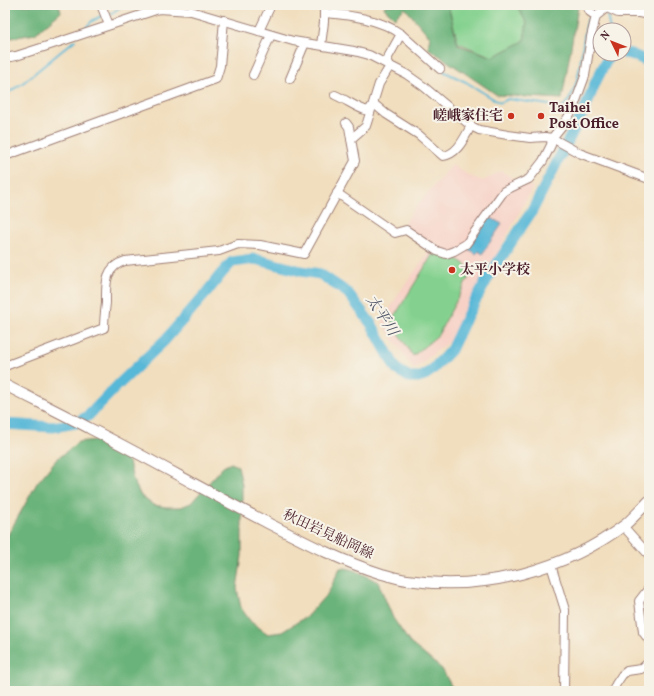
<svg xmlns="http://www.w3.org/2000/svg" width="654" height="696" viewBox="0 0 654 696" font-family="Vollkorn,'Noto Serif JP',serif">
<rect width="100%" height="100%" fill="#f7f3e8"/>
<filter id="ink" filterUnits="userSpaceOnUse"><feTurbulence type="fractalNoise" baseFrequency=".025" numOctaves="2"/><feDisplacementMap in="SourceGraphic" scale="8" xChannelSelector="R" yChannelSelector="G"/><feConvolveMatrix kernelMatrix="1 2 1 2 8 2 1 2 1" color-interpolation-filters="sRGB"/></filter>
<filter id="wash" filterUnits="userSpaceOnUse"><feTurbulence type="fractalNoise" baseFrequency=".012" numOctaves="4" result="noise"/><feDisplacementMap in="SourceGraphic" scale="16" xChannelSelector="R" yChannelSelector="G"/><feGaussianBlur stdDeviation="0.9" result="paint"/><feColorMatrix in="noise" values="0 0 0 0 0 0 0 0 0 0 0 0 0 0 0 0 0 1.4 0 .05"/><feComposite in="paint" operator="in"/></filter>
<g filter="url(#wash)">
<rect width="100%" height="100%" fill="#f1debe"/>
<polygon fill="#f7d1c6" points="452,165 470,176 483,181 501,171 522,184 533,187 450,341 414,369 382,323 399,293 433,246 402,227 418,204"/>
<g fill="#84d18f" stroke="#67785d">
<polygon points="448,5 516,5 527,23 524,41 493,57 458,43"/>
<polygon points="434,252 452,255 467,266 470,275 438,335 413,356 391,322"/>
</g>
<g fill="#6bb37a" stroke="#5a6952">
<polygon points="5,5 59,5 61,12 35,34 5,39"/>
<polygon points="385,5 448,5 458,45 493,57 524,41 527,23 516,5 576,5 578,7 562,99 497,95 428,48 430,37 405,8 395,18 384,8"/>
<path d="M96,440L116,451L129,462L133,480L141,496L153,505L166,507H181L191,503L223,467L231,463L238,466L242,485V556L237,588L241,608L251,622L268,634L282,632L307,616L328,593L340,568C353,567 368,577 378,582L393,618L410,643L442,669L454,691H5V540L37,483L56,460L78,442Z"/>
</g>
<polygon fill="#59b8d7" stroke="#526c81" points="489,217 502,224 482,254 479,251 476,254 468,249"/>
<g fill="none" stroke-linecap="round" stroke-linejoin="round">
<g stroke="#59b8d7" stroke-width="2">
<polyline points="305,5 314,9"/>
<polyline points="107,14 112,13 123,5"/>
<polyline points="607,14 610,30"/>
<polyline points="83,31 92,21 103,15"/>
<path d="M442,69L445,72L466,82L500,103L508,99L563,107C583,89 580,43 588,18"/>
<polyline points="5,95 24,82 75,40"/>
</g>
<g stroke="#59b8d7" stroke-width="11">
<polyline points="624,53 631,54 649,62"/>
<polyline points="5,424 53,427 76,423 88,416 119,384 165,340 207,292 221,274 232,262 255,259 301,271 320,274 348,293 372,325 396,369 409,377 422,377 432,370 451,350 468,314 489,276 532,211 586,106 596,81 610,54"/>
</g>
</g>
</g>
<g filter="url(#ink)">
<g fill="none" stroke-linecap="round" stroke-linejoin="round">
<g stroke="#9e7e74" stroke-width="10">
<g id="minor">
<polyline points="101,5 109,25"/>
<polyline points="586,5 590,12 596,16"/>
<polyline points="607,8 618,13 639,13 649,15"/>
<polyline points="259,31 271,5"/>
<polyline points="401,34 440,69"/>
<polyline points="321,45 324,22 324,5"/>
<polyline points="5,58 16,56 44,47 159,9 191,11 293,41 354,51 369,55 406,74 423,86 471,126 479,130 508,135 530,138 545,137 552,138 579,153 649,179"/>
<polyline points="253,75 271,35"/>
<polyline points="290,79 305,43"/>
<path d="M335,95C347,100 356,108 368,111L374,104L386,114L419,135L443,156C458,154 464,138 471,126"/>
<polyline points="346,123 349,127 351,139"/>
<polyline points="5,156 216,79 220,66 224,20"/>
<polyline points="337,193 395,233 406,230 437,251 446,254 454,251 466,244 504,191 529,179 543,161 551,145 552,138 565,122 573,109 585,76 591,37 596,16 610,5"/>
<path d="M5,366L104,328C104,320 105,311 106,303C106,285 104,267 125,261L219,251L238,244L260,245L304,254L355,161L351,139L366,126L379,84L390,66L387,59L401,34C380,19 350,15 324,13"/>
<polyline points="623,526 649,555"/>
<polyline points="551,565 565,610 564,691"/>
<polyline points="649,588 639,601 643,632 649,640"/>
<polyline points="613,691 616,684 622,675 627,671 641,669 649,662"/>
</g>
</g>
<g stroke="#9e7e74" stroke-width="12">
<path id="major" d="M5,385C34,400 63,414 91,429C148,458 204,490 262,520C301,540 340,561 382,574C390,576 398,579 407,580C483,592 565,570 626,524C634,517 641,509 649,501"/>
</g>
<use href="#minor" stroke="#fff" stroke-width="8"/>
<use href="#major" stroke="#fff" stroke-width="10"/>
</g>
</g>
<g fill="#c8321e" stroke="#f7f3e8" stroke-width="1.5">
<circle cx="511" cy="116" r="4"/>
<circle cx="541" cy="116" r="4"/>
<circle cx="452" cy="270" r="4"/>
</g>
<g text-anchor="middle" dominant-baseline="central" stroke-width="4" stroke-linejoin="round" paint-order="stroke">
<g font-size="14" font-weight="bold" fill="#4a1f2b" stroke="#f7f3e8" text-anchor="start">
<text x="549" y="108">Taihei<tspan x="549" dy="16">Post Office</tspan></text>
<text x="503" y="116" text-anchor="end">嵯峨家住宅</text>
<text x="460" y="270">太平小学校</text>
</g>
<g font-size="14" fill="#4a1f2b" stroke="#f7f3e8">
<text transform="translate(328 535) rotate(25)">秋田岩見船岡線</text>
</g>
<g font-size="15" font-style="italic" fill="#4f5567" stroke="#f7f3e8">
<text transform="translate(381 316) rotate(57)">太平川</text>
</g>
</g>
<rect width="654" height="696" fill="none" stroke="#f7f3e8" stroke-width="20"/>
<g transform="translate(612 42) rotate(313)"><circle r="19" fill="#f7f3e8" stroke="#b29e9c"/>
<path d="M0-3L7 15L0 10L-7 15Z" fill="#c8321e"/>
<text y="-6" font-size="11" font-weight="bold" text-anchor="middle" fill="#4a1f2b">N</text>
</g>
</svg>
